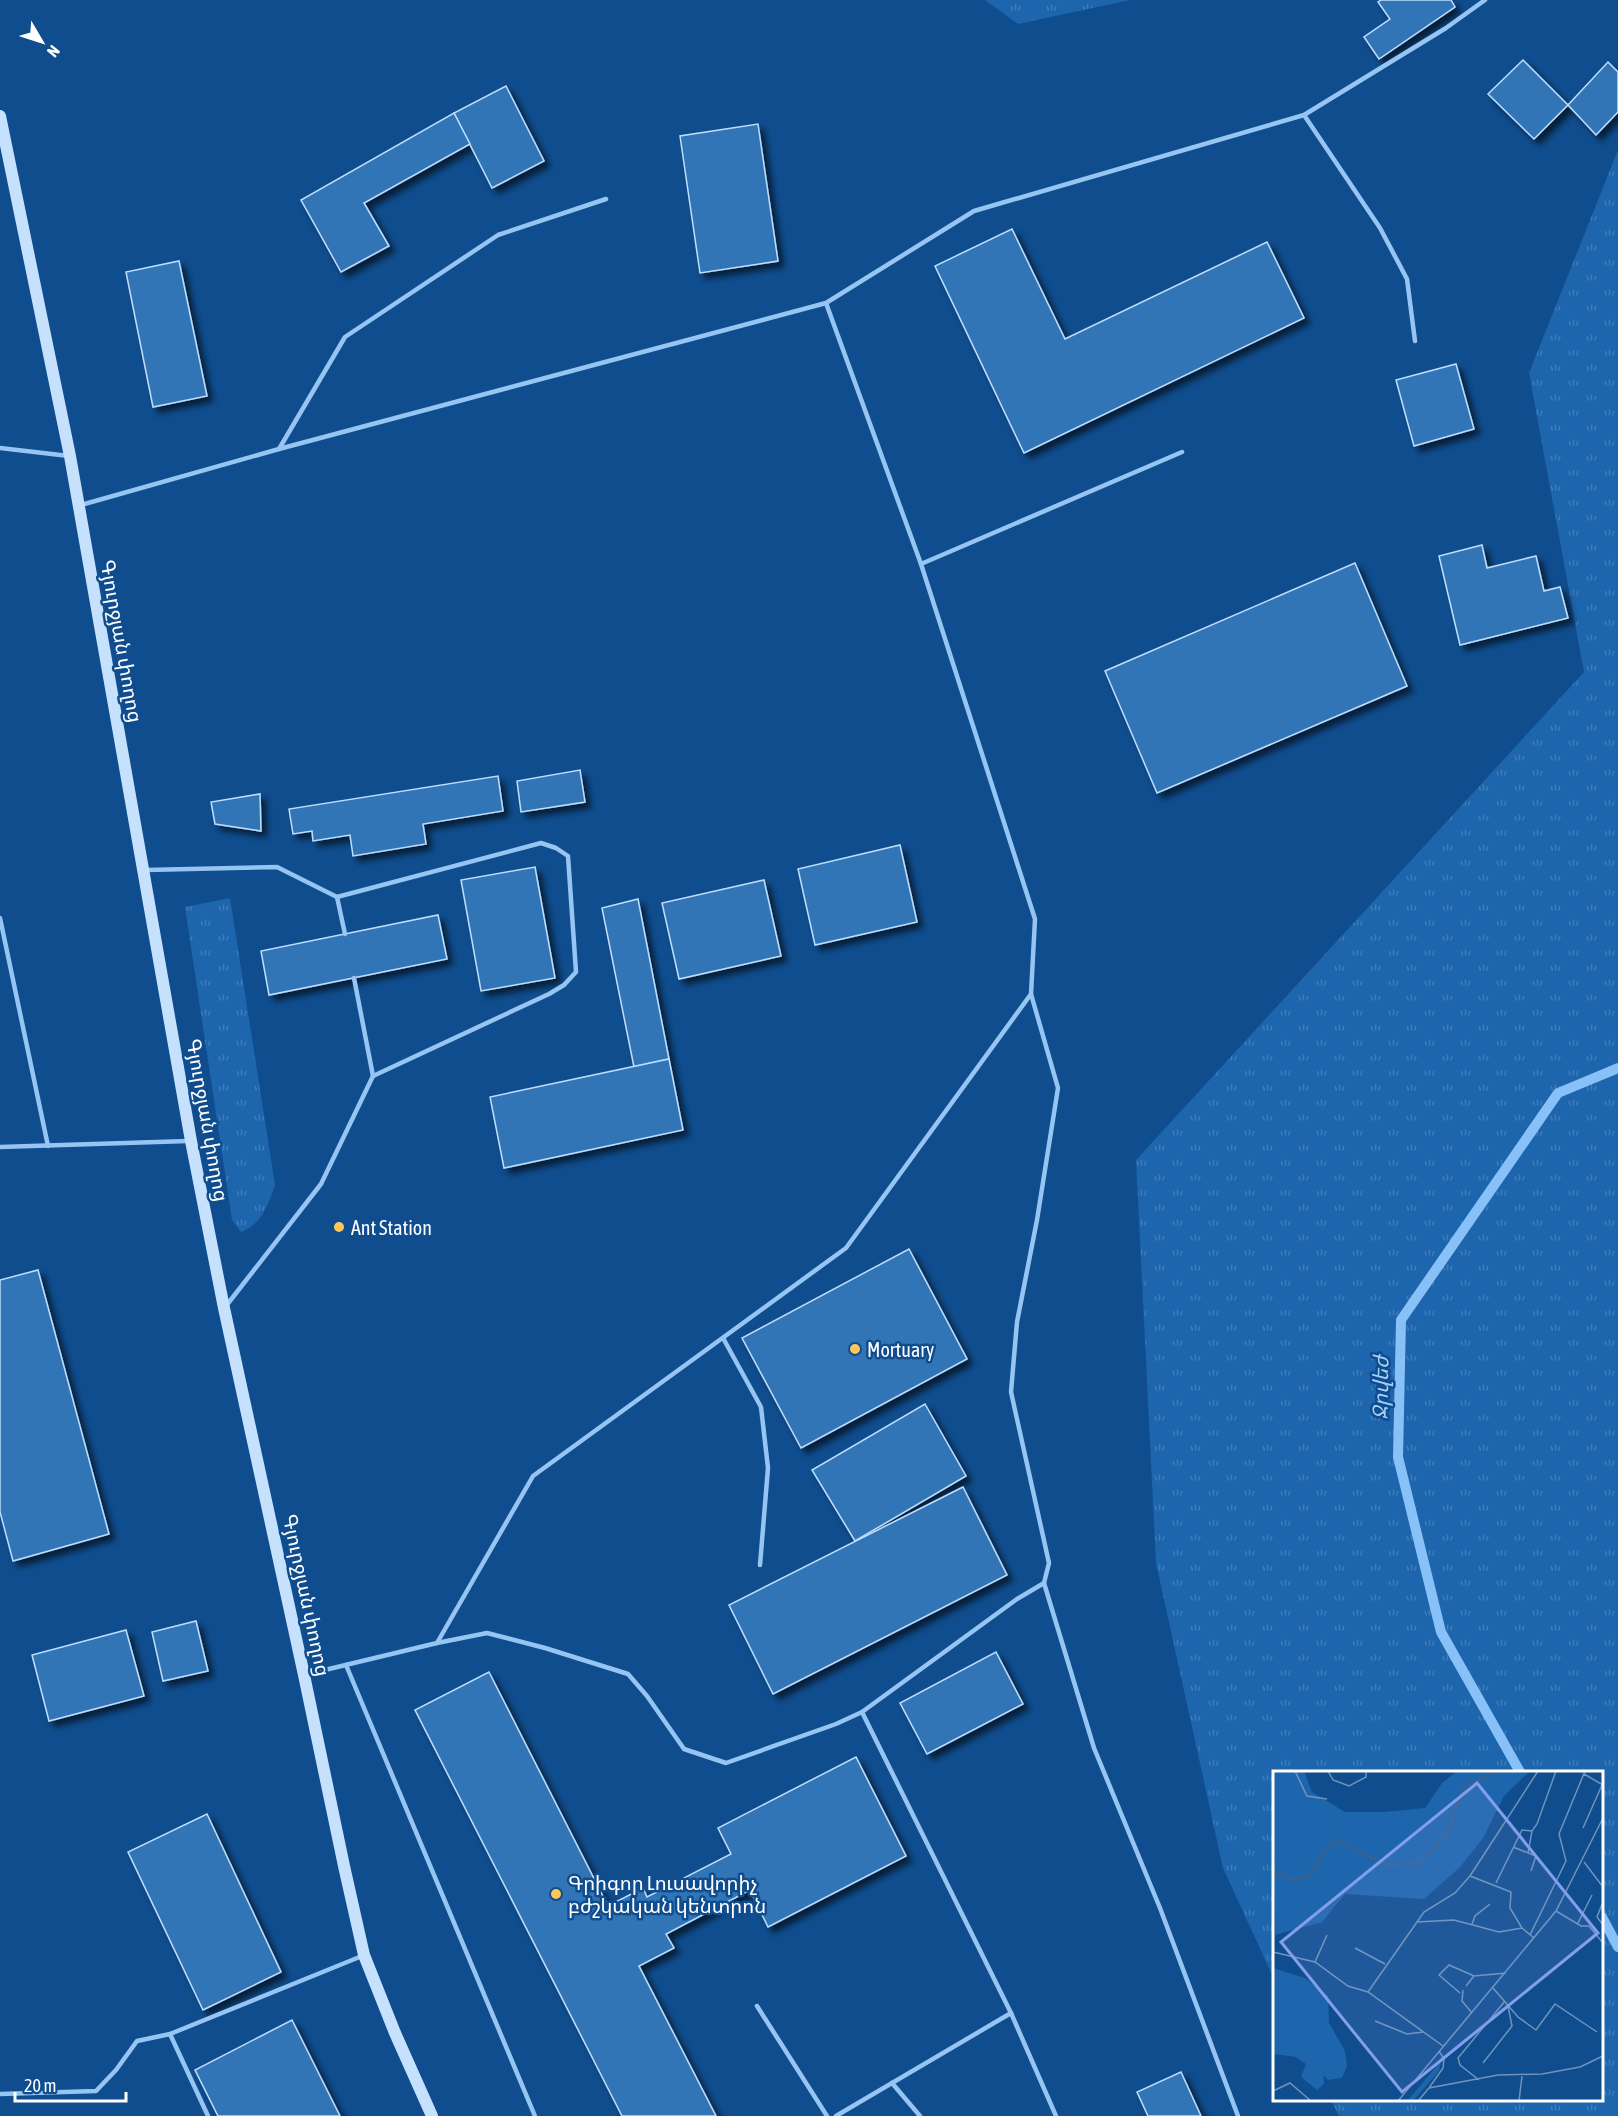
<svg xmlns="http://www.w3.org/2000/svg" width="1618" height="2116" viewBox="0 0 1618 2116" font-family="'Asap Condensed','Noto Sans Armenian',sans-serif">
<defs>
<pattern id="grass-tufts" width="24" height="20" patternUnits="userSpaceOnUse" patternTransform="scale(1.5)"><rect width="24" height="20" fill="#1d65ac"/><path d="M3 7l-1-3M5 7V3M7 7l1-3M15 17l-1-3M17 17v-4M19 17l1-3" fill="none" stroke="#3f7cb8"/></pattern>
<filter id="shadow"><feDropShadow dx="5.5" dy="5.5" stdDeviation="3" flood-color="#0009"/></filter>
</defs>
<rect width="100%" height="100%" fill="#0f4d8e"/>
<g fill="url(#grass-tufts)">
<polygon points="985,0 1130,0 1018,24"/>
<polygon points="1618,150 1618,2116 1339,2116 1331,2100 1602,2100 1602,1772 1274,1772 1274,1979 1223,1868 1156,1563 1136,1160 1584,672 1529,373"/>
<path d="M230,898L275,1185C268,1205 262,1224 241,1232L232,1220L185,907Z"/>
</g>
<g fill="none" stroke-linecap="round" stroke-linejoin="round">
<g stroke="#88c1f7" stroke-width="10">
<polyline points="1520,1772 1441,1632 1398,1457 1401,1320 1558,1093 1618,1068"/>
<polyline points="1602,1917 1618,1947"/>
</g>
</g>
<g fill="#3374b6" stroke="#bedefe" stroke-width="1.5" filter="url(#shadow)">
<polygon points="1381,0 1451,0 1455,7 1379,59 1364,37 1390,19 1378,2"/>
<polygon points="1523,60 1568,105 1534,139 1488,94"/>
<polygon points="1608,62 1618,72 1618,112 1596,135 1568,105"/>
<polygon points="506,86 544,161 492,188 454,113"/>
<polygon points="454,113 470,144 364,203 389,246 341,272 301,200"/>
<polygon points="758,124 778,261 700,273 680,136"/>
<polygon points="1012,229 1065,339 1267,242 1304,318 1024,453 935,266"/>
<polygon points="179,261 207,396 153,407 126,272"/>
<polygon points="1456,364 1474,429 1414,446 1396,380"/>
<polygon points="1482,545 1487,568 1536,556 1544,591 1560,587 1568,618 1460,645 1439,556"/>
<polygon points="1355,563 1407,686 1157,793 1105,671"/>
<polygon points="580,770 585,802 521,812 517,781"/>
<polygon points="498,776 503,811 423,824 426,844 353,856 350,835 313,841 312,831 293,834 289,809"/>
<polygon points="260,794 261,831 215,824 211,802"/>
<polygon points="900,845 917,922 815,945 798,869"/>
<polygon points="535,867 555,978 481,991 461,880"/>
<polygon points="764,880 781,956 679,979 662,903"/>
<polygon points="638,899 669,1059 634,1067 602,908"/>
<polygon points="438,915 447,959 269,995 261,951"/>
<polygon points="669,1059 683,1130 504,1168 490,1097"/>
<polygon points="909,1249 967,1359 801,1448 742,1338"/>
<polygon points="38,1270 109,1534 13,1561 0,1512 0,1280"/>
<polygon points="925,1404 966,1476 855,1541 812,1470"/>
<polygon points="963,1487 1007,1575 773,1694 729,1605"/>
<polygon points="196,1621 208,1671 163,1681 152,1632"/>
<polygon points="126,1630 144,1696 49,1721 32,1655"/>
<polygon points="996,1652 1023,1704 927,1754 900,1703"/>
<polygon points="489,1672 608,1906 643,1888 647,1897 731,1854 718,1828 856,1757 906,1856 768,1927 750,1890 666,1934 674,1948 639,1966 716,2116 622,2116 415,1710"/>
<polygon points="207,1814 281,1972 203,2010 128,1852"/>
<polygon points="292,2020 340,2116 218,2116 195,2070"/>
<polygon points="1181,2072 1201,2116 1148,2116 1137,2092"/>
</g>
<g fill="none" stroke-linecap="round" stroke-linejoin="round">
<g stroke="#97c5f3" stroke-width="4.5">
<polyline points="1304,115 1380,228 1407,279 1415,341"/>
<polyline points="0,448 69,456"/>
<polyline points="279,449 345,337 498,235 606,199"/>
<polyline points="81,505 279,449 826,303 974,211 1304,115 1446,28 1485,0"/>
<polyline points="921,564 1182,452"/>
<polyline points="146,870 277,867 337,897 345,934"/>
<polyline points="337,897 541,843 556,848 568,856 576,972 564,985 549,994 373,1076"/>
<polyline points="0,918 48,1146"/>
<polyline points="0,1147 188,1141"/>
<polyline points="226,1306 321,1184 373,1076 354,978"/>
<polyline points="723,1338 761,1407 768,1468 760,1565"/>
<polyline points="1044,1583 1094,1748 1160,1908 1238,2116"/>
<polyline points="437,1643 487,1633 545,1648 628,1674 647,1696 684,1749 726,1763 836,1724 862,1712 1017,1599 1044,1583 1049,1563 1011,1392 1017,1322 1037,1220 1058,1088 1031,994"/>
<polyline points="346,1665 535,2116"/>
<polyline points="304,1675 437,1643 533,1476 846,1248 1031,994 1035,919 921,564 826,303"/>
<polyline points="862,1712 1011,2013 1056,2116"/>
<polyline points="757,2006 827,2116"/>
<polyline points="170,2034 208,2116"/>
<polyline points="892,2083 920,2116"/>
<polyline points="0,2094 96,2091 116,2070 137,2041 170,2034 362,1956"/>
<polyline points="836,2116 1011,2013"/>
</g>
<polyline stroke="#c6e1fd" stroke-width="12" points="0,116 70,456 191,1141 224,1308 304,1675 344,1866 364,1955 395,2033 432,2116"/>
</g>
<g fill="#ffc659" stroke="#0f4d8e" stroke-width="2">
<circle cx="339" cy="1227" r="6"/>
<circle cx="855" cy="1349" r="6"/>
<circle cx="556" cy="1894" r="6"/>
</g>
<g text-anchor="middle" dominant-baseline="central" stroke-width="5" stroke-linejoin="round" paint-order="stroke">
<g font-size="20" fill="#fff" stroke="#0f4d8e">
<text transform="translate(122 641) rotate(80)">Գյուրջյան փողոց</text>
<text transform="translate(208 1120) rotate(80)">Գյուրջյան փողոց</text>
<text transform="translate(307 1595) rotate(78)">Գյուրջյան փողոց</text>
</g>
<g font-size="20" fill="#fff" stroke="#0f4d8e" text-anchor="start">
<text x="351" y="1227">Ant Station</text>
<text x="867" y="1349">Mortuary</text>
<text x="568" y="1882">Գրիգոր Լուսավորիչ<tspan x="568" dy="23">բժշկական կենտրոն</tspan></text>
</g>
<g font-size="21" font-style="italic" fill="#a3cffb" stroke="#0f4d8e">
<text transform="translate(1380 1388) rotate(-89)">Ջրվեժ</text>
</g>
</g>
<g transform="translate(1273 1771)">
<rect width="330" height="330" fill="#0f4d8e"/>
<path d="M0,0H31L39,21L72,41H111L152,37L169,12L184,0H257L231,25L210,67L187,96L151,128L72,123L49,151L2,164ZM0,197L32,207L55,225L56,252L72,280L74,295L69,307L55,309L29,281L0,278ZM168,290L166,300L140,330H134Z" fill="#1d65ac"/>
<path d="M9,207L23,214L24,243L50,292L51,313L44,319L28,306L33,293L23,286L0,283V212Z" fill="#1d65ac"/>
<path fill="none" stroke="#336293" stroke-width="3" d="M0,99L16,108L35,106L61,68L113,94L146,92L172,65L191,16L225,0"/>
<path fill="none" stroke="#6f94bb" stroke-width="1.5" d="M22,0L34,25L54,28M55,0L60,9L76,15L93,6V0M311,3L330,14M310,57L329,14M240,76L263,85L258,100M255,82L259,60M311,91L330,116M197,105L265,0M223,112L249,59L259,60L264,53L283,0M330,131L324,146L330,154M283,140L308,155H316L330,172M144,151L151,141L182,122L197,105L238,121L237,137L249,157M305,152L319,124M199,153L202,145L217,133M257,164L293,90L286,63L312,0M82,177L112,193M0,181L42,191L75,215L95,221L170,275M42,191L54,164M193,215L201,205L233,202M220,217L245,246L263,259L282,233L324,261M190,219L189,230L199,242M95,221L144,151L181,149L226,161L249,157L261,167M187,222L166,204L176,194L201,205M102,250L134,263L150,261M210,292L239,255L235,235M206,309L187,294L185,287L232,230M156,317L170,297L171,288L166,280M0,320L17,312L38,330M125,330L283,140L330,47M145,330L156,317L225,304L269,303L307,296L330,285M246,330L249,305"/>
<path fill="#839eea" fill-opacity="0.15" stroke="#839eea" stroke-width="3" d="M204,12L325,162L129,321L8,171Z"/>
<rect width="330" height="330" fill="none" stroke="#fff" stroke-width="3"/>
</g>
<g transform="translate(42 42) rotate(129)" stroke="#0f4d8e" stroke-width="4.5" paint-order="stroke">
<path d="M0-4.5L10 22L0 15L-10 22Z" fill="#ffffff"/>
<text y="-9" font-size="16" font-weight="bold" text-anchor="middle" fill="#ffffff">N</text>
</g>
<path d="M15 2092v9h111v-9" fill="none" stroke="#ffffff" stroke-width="3"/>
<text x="24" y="2092" font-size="18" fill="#ffffff" stroke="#0f4d8e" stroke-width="4.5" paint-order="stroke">20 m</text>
</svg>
